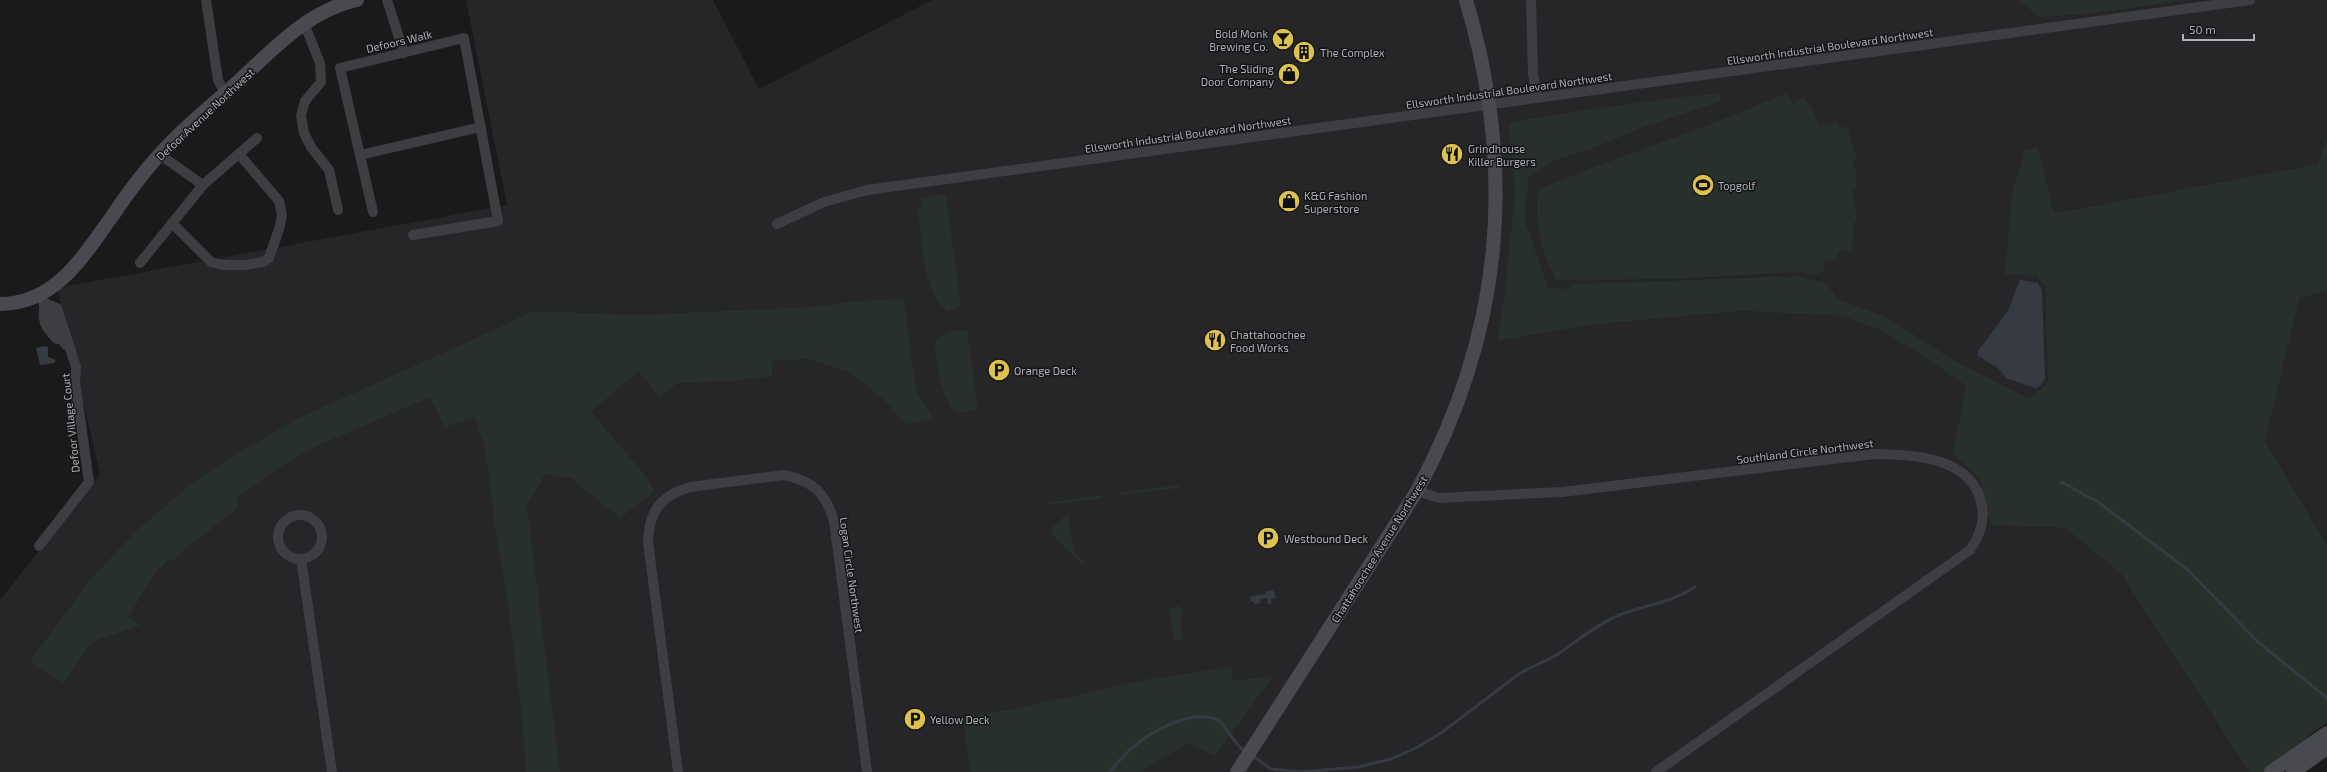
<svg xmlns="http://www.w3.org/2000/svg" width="2327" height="772" viewBox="0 0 2327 772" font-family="'Exo 2',sans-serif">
<rect width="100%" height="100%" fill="#1a1a1b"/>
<g fill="#262628">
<polygon points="466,0 713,0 759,89 932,0 2327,0 2327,139 2319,164 2054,213 2038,147 2005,275 2036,276 2045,287 2048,382 2030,399 1955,361 1889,318 1838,299 1826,283 1797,276 1574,284 1582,326 1741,311 1841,316 1880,330 1922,356 1966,386 1952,454 1979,478 1991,524 2065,528 2121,574 2249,772 0,772 0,600 100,474 57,288 507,205"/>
<polygon points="2327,291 2327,545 2265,441 2300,298"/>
</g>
<g fill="#28302b">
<polygon points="2019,0 2188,0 2087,14 2039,17"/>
<path d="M1787,93L1794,104L1803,97L1814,112L1820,127L1837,122L1840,128L1847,126L1857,158L1852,162L1856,172V189L1853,191L1857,222H1854L1852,252L1839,249L1835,261L1825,259L1824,270L1819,274L1792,272L1674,279L1556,280C1541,250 1534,224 1538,190C1620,155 1705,129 1787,93Z"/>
<path d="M1720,94L1721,101L1641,128L1591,149L1556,160L1529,176L1524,218L1548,288L1565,289L1574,284L1797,276L1826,283L1838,299L1889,318L1955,361L2030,399L2048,382L2045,287L2036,276L2005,275L2012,194L2025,150L2038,147L2054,213L2318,164L2327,139V291L2300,298L2265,441L2327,545V723L2312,733L2271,772H2249L2121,574L2065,528L1991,525L1979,478L1952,454L1966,386L1922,356L1880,330L1841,316L1741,311L1582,326L1497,341L1504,300L1515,193L1509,123C1548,115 1588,110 1628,104C1658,100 1689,95 1720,94Z"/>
<path d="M946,194L960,300V306L947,312C922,288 922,243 918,210L922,207L921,198Z"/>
<polygon points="904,299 916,390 934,419 906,424 882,398 849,372 807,359 772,361 772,376 735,381 677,383 660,397 638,371 591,412 645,475 655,491 620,518 571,478 545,474 527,505 560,772 526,772 521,707 505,583 498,549 485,449 475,417 445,427 430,397 317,446 277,469 236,498 239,507 184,550 173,562 169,559 161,568 159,567 128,617 140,625 92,642 63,683 30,661 91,579 138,529 195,481 233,456 301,417 492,331 532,311 637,315 811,307 858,301"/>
<path d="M967,330L978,410C971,411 962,414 956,412C945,407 931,352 936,342C942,331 956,331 967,330Z"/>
<polygon points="1178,485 1179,488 1119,495 1119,493"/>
<polygon points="1101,495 1101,498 1048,505 1047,503"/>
<polygon points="1068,513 1074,553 1085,562 1082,565 1051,533 1051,529"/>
<polygon points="1178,606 1185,612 1180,621 1183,640 1174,641 1169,608"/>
<polygon points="1231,667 1233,681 1273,676 1215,756 1188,743 1139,772 970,772 963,717 1015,709 1149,679"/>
</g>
<g fill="#353a43">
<polygon points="2020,280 2038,283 2042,290 2045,379 2039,387 2035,388 2006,378 1998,368 1978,356 1978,351 2008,311"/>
<polygon points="43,346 48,347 48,357 56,360 54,363 40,365 36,348"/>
<polygon points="1273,590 1276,598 1271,599 1272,603 1268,604 1267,598 1260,599 1261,603 1254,604 1254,601 1251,602 1251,596 1266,594 1266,591"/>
</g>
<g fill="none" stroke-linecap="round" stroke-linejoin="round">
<g stroke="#353a43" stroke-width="3">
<polyline points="2061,482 2098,502 2188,570 2257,641 2327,698"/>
<path d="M1253,756L1271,769L1301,772L1358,767L1391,759L1416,748L1441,733L1519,674C1531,666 1546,662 1558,654C1577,641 1596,625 1617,616C1645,604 1667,605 1695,587"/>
<path d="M1110,772C1130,746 1151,730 1182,720C1193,717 1208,715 1218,720C1227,726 1233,744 1246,752"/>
</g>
<g stroke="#3d3d42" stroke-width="10">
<polyline points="206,0 218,80 225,93"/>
<polyline points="387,0 404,53"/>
<polyline points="1531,0 1533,73 1537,98"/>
<polyline points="304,23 320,63 321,82 305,101 301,115 304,133 311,147 329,170 338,210"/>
<polyline points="159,154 203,185"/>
<polyline points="360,155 481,127"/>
<polyline points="373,212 340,68 464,38 498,221 413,235"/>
<polyline points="172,223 211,262 222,265 245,265 263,262 269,258 280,226 282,215 279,201 239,154"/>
<polyline points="777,224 824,202 867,190 2250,0"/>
<polyline points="140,263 203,185 257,138"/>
<polyline points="43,301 54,328 66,345"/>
<path d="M45,303C41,319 45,328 57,339"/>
<path d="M1417,491L1439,498L1562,492L1874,454C1914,455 1974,456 1982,507C1985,523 1979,537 1970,550L1656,772"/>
<circle cx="300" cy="537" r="22"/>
<polyline points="39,546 89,482 75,381 76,367 57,308 45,303"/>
<polyline points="301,559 332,772"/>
<path d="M678,772L648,542C649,511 660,496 690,487L784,475C813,481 825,492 834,521L867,772"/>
</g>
<g stroke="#494a50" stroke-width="14">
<path d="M0,304C56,304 84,255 113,215C127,194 142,174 159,155C180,131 206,110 230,89C268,55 305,11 357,0"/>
<path d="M1237,772L1417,491C1503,332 1517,172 1466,0"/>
<polyline points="2271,772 2327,733"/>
<polyline points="2293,772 2327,748"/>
</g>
</g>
<defs>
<g id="bar-disc" transform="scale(1.15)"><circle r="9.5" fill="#ddc250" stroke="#151516"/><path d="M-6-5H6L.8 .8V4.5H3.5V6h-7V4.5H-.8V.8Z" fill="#111"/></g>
<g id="building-disc" transform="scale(1.15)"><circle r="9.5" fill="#ddc250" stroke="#151516"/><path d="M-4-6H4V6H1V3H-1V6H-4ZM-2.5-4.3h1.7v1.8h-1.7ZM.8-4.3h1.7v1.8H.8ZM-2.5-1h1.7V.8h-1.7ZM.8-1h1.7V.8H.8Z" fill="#111"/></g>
<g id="shop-disc" transform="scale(1.15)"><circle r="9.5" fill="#ddc250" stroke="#151516"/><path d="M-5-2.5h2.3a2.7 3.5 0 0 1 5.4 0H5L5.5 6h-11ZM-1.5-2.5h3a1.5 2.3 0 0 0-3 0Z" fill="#111"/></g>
<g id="restaurant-disc" transform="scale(1.15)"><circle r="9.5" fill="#ddc250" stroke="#151516"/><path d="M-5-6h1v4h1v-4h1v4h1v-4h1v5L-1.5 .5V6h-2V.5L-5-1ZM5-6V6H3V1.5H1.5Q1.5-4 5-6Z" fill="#111"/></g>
<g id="stadium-disc" transform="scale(1.15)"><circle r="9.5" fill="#ddc250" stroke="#151516"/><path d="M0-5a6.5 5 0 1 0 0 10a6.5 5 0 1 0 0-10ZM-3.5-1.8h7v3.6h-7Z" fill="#111"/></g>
<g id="parking-disc" transform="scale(1.15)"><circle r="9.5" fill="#ddc250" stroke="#151516"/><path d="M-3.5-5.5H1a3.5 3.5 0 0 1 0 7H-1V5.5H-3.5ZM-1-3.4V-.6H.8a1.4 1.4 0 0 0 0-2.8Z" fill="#111"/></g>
</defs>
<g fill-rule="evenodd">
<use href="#bar-disc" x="1283" y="39"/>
<use href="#building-disc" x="1304" y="52"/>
<use href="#shop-disc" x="1289" y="74"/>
<use href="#restaurant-disc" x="1452" y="154"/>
<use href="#stadium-disc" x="1703" y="185"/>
<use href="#shop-disc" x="1289" y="201"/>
<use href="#restaurant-disc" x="1215" y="340"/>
<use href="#parking-disc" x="999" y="370"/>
<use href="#parking-disc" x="1268" y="538"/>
<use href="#parking-disc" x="915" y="719"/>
</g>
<g text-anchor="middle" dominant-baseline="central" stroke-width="3" stroke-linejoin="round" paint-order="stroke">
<g font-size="11" fill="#aeb0b9" stroke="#151516" text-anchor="start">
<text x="1268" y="33" text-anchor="end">Bold Monk<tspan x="1268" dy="13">Brewing Co.</tspan></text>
<text x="1320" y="52">The Complex</text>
<text x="1274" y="68" text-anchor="end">The Sliding<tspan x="1274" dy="13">Door Company</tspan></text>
<text x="1468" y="148">Grindhouse<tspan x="1468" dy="13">Killer Burgers</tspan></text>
<text x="1718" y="185">Topgolf</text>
<text x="1304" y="195">K&amp;G Fashion<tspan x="1304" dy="13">Superstore</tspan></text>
<text x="1230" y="334">Chattahoochee<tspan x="1230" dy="13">Food Works</tspan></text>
<text x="1014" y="370">Orange Deck</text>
<text x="1284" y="538">Westbound Deck</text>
<text x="930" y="719">Yellow Deck</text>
</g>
<g font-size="11" fill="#aeb0b9" stroke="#151516">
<text transform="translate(399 41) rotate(-13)">Defoors Walk</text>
<text transform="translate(1830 46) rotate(-8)">Ellsworth Industrial Boulevard Northwest</text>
<text transform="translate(1509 90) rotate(-8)">Ellsworth Industrial Boulevard Northwest</text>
<text transform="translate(205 114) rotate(-43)">Defoor Avenue Northwest</text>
<text transform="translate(1188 134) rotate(-8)">Ellsworth Industrial Boulevard Northwest</text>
<text transform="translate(70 423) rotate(-96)">Defoor Village Court</text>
<text transform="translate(1805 451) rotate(-7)">Southland Circle Northwest</text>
<text transform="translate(1379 549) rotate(-58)">Chattahoochee Avenue Northwest</text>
<text transform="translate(852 575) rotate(82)">Logan Circle Northwest</text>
</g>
</g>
<path d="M2183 34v6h71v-6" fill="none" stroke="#aeb0b9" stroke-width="2"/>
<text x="2189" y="34" font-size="12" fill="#aeb0b9" stroke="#151516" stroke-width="3" paint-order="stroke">50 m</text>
</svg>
